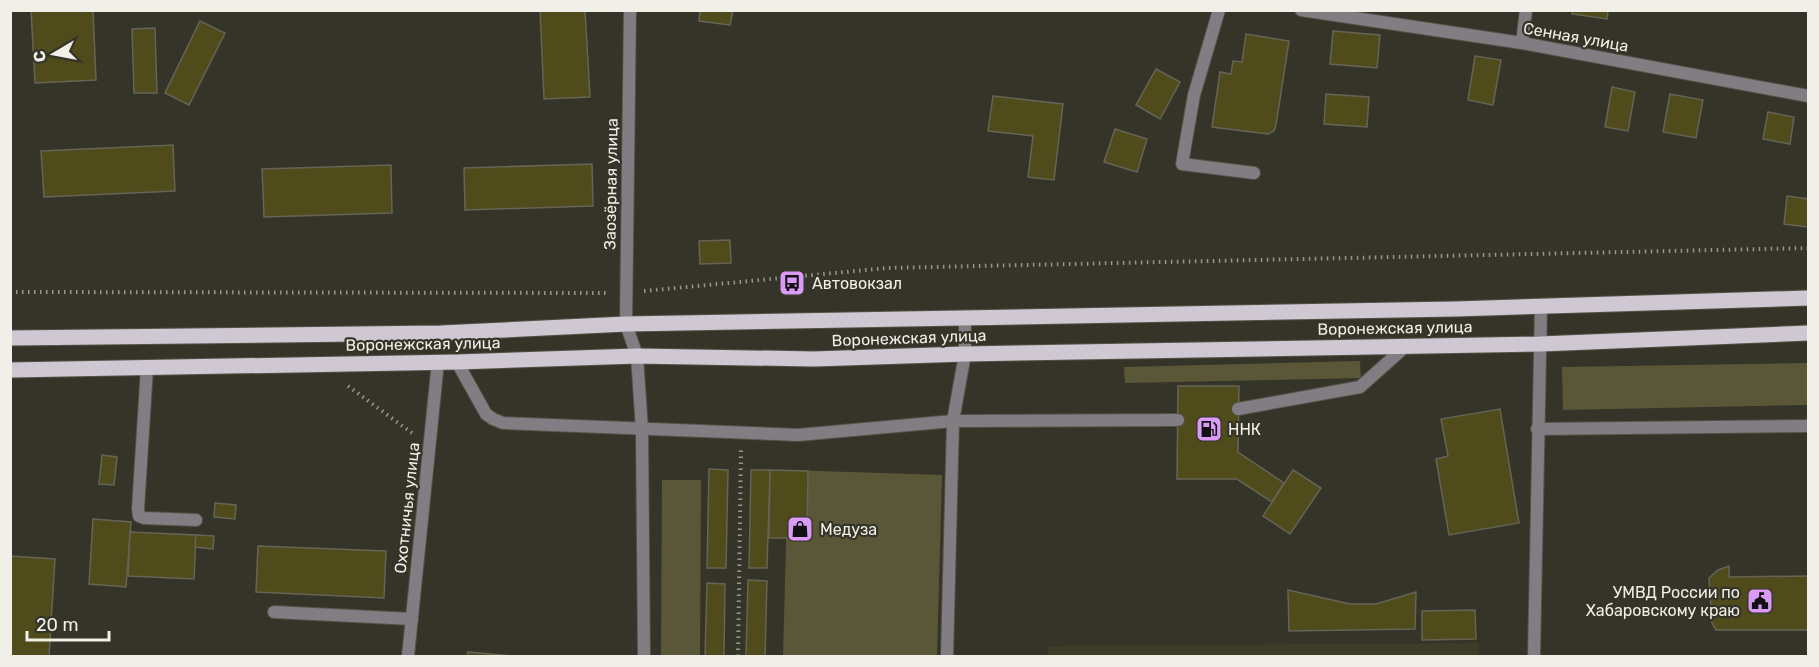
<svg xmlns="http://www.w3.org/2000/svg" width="1819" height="667" viewBox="0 0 1819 667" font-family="Rubik,sans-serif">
<rect width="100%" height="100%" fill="#353428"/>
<polygon fill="#3d3c29" points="1479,643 1479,656 1048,656 1048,646"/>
<g fill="#5a5738">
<polygon points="1360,361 1361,378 1125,383 1124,367"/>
<polygon points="1808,363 1808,405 1563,410 1562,367"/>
<polygon points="788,470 942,475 937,656 783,656"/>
<polygon points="662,480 701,480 700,656 661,656"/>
</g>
<g fill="#504b1b" stroke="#656457" stroke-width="1.5">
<polygon points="31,10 93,10 96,80 35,83"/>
<polygon points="540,10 585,10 590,97 544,99"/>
<polygon points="700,10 733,10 730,25 699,21"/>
<polygon points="1573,10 1608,10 1607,19 1572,14"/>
<polygon points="200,21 225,33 189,105 165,93"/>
<polygon points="155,28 157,93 134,93 132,29"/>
<polygon points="1333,31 1380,35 1377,68 1330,64"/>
<polygon points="1246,34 1289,41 1276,125 1274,131 1268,134 1212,127 1220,72 1231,74 1233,61 1242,62"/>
<polygon points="1475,56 1501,60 1493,105 1468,100"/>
<polygon points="1156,69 1180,82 1160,119 1136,105"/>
<polygon points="1612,87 1635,92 1628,131 1605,127"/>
<polygon points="1326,94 1369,97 1367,127 1324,124"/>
<polygon points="1670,94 1703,100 1696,138 1663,132"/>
<polygon points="993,96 1063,104 1054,180 1028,177 1033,136 988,131"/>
<polygon points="1768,112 1794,117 1790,144 1763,139"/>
<polygon points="1115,129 1147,139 1137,172 1104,162"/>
<polygon points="173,145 175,191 44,197 41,151"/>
<polygon points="592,164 593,206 465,210 464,168"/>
<polygon points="391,165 392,213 264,217 262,169"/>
<polygon points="1787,196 1808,199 1808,227 1784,224"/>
<polygon points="730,240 731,263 700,264 699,241"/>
<polygon points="1178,386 1239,386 1238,452 1284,483 1272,502 1237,479 1177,479"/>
<polygon points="1500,409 1519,523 1449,535 1436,459 1448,456 1441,419"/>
<polygon points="102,455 117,457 114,485 99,484"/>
<polygon points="709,469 728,470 726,568 707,568"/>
<polygon points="751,470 770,470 767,568 749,568"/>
<polygon points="770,470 808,471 807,538 769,538"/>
<polygon points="1293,470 1321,488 1290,534 1263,516"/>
<polygon points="215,503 236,505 235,519 214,517"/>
<polygon points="93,519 131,522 126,587 89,584"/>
<polygon points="130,532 196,535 194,579 128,576"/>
<polygon points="196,535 214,536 213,549 195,547"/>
<polygon points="258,546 386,551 384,598 256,592"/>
<polygon points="10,556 55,559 49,656 10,656"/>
<polygon points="1729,566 1729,577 1808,576 1808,630 1716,630 1712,623 1709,578 1718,570"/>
<polygon points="748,580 767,581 765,656 746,656"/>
<polygon points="707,583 725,584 724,656 705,656"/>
<polygon points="1288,590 1350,604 1376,604 1416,592 1415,629 1289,631"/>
<polygon points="1475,610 1476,639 1422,640 1422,611"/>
<polygon points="468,652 514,656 467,656"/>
</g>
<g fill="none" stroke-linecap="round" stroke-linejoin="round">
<g stroke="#535247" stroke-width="14">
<g id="service">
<polyline points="1219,10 1194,95 1182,164 1254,173"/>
<polyline points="637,356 642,430 644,656"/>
<polyline points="457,362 486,414 493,419 503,423 798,435 953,421 1178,420"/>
<polyline points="147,368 138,509 139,516 144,518 196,520"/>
<polyline points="1238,409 1360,387 1406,346"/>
<polyline points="1537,429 1808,426"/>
<polyline points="274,612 412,619"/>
<polyline points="947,656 953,421 965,354 965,317"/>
</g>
</g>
<g stroke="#535247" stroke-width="14">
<g id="minor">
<polyline points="630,10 626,324 637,356"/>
<polyline points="1301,10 1522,43 1808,96"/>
<polyline points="1522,43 1526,10"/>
<polyline points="408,656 438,362"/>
<polyline points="1534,656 1541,305"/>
</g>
</g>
<g stroke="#535247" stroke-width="17">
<g id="primary">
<polyline points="10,338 441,333 626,324 1455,309 1808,298"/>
<polyline points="10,370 457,362 637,356 814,359 965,354 1540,344 1808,333"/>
</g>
</g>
<g stroke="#98978e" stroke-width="4" stroke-dasharray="1.5 4.5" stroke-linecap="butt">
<polyline points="644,291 887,268 1808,248"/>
<polyline points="10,292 607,293"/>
<polyline points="348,386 412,433"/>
<polyline points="738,656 741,450"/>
</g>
<use href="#service" stroke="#817d83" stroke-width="12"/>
<use href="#minor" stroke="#817d83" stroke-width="12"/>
<use href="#primary" stroke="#cfc7d2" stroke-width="15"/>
</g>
<defs>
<g id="bus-square" transform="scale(1.35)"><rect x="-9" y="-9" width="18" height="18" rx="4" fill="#da9af6" stroke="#353428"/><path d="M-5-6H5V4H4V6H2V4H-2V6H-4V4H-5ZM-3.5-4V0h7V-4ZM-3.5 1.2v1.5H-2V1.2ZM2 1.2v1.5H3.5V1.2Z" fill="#111"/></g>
<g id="fuel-square" transform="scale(1.35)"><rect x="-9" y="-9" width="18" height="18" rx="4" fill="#da9af6" stroke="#353428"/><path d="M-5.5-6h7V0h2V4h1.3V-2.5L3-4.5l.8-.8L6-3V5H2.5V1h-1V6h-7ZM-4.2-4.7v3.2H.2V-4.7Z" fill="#111"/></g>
<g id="shop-square" transform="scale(1.35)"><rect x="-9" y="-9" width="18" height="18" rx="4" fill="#da9af6" stroke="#353428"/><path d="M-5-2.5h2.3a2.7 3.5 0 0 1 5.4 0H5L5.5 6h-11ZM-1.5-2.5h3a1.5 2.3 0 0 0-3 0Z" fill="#111"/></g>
<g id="civic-square" transform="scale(1.35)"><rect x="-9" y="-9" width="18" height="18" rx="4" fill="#da9af6" stroke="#353428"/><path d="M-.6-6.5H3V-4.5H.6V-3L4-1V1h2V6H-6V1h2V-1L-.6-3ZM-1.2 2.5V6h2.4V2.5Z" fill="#111"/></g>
</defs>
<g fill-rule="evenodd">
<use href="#bus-square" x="792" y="283"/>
<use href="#fuel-square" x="1209" y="429"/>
<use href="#shop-square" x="800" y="529"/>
<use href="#civic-square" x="1760" y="601"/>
</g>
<g text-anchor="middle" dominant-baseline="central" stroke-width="4.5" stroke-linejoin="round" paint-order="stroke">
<g font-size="16" fill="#f0efe8" stroke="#353428">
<text transform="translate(1576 37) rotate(10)">Сенная улица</text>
<text transform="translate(611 184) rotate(-89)">Заозёрная улица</text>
<text transform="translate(1395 328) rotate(-1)">Воронежская улица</text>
<text transform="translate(909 338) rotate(-2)">Воронежская улица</text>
<text transform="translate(423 344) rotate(-1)">Воронежская улица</text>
<text transform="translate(407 508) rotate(-84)">Охотничья улица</text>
</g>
<g font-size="16" fill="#f0efe8" stroke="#353428" text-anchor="start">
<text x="812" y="283">Автовокзал</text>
<text x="1228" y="429">ННК</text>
<text x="820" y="529">Медуза</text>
<text x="1740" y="592" text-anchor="end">УМВД России по<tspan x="1740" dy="18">Хабаровскому краю</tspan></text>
</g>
</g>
<rect width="1819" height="667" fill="none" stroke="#f0efe8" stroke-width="24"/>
<g transform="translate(54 54) rotate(260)" stroke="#353428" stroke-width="4.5" paint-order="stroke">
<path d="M0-4.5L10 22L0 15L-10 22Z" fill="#f0efe8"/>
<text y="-9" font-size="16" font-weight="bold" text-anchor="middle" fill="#f0efe8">С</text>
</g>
<path d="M27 631v9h82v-9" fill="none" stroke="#f0efe8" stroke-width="3"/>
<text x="36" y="631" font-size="18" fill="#f0efe8" stroke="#353428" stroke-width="4.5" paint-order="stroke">20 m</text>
</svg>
